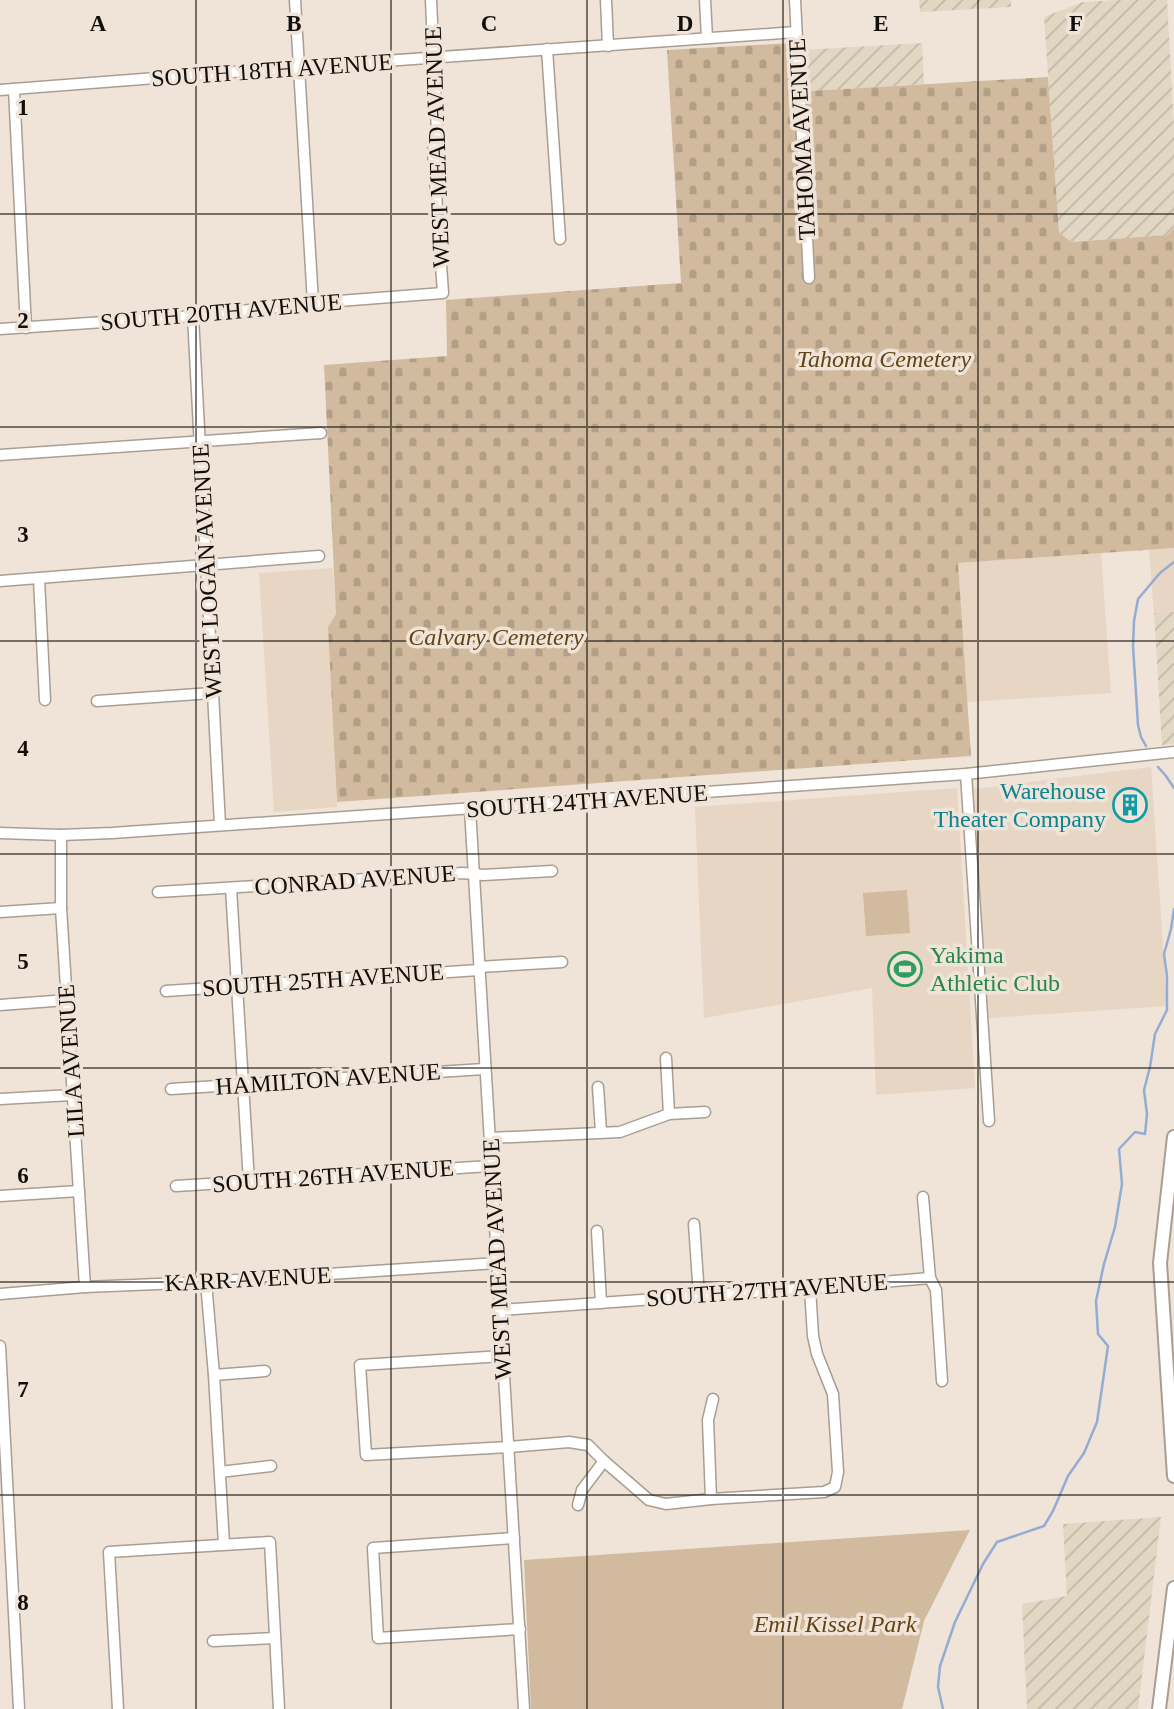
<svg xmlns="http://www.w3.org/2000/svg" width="1174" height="1709" viewBox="0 0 1174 1709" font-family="'Times New Roman',serif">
<defs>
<pattern id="industrial-furrows" width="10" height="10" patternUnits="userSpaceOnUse" patternTransform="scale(1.75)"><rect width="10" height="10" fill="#e2d7c3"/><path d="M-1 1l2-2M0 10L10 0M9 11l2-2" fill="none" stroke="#c1b7a6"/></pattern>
<pattern id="cemetery-stones" width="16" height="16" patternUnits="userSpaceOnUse" patternTransform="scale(1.75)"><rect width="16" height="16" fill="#d1ba9e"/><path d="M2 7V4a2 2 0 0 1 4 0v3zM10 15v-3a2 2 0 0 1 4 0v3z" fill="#b29f87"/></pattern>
</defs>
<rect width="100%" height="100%" fill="#efe4d7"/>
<g fill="#e6d6c3">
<polygon points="1174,548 1174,612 1154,613 1149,550"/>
<polygon points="1101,553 1111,693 967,702 958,563"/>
<polygon points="333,568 336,614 328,627 337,807 274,812 259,573"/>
<polygon points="1151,767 1167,1006 988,1018 974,789"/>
<polygon points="957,788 975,1088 876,1095 872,988 704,1018 695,807"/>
</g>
<g fill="url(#industrial-furrows)">
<polygon points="919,0 1011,0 1011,7 920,12"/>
<polygon points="1118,0 1167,0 1174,128 1174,228 1169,235 1071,242 1059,232 1044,17 1083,2"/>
<polygon points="922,43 924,84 805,92 802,50"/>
<polygon points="1174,612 1174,744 1162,745 1154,613"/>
<polygon points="1161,1517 1138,1709 1027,1709 1022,1604 1067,1596 1063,1524"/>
</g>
<g fill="#d1ba9e">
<polygon points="907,890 910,933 866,936 863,893"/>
<polygon points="970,1530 924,1621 902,1709 531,1709 524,1560"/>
</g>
<polygon fill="url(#cemetery-stones)" points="791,43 795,92 1048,77 1059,232 1071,242 1168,235 1174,228 1174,548 958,563 971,756 337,802 328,627 336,614 324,365 447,356 446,300 681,283 667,50"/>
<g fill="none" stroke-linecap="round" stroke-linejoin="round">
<g stroke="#94acd3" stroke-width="2.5">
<polyline points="1146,746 1141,737 1138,725 1133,646 1134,621 1138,599 1160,573 1174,562"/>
<polyline points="1158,767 1166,776 1174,788"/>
<polyline points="943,1709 938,1687 940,1666 955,1622 983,1564 997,1542 1044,1526 1053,1511 1068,1476 1084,1453 1097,1422 1108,1346 1098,1334 1096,1301 1104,1264 1115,1227 1122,1184 1119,1149 1135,1132 1145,1134 1147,1114 1144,1090 1150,1067 1155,1034 1167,1010 1167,976 1164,954 1171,929 1174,909"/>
</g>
<g stroke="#a89e92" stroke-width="13">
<g id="minor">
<polyline points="295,0 313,303"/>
<polyline points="606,0 608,46"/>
<polyline points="705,0 707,38"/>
<polyline points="795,0 809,278"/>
<polyline points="547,49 560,239"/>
<polyline points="14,89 26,328"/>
<polyline points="0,90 299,67 796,32"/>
<polyline points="193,316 220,825"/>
<polyline points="0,329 193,316 313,303 443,293 433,151 437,132 431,0"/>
<polyline points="0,455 321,433"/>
<polyline points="39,579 45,700"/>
<polyline points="0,581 319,556"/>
<polyline points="97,701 212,693"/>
<polyline points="966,774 989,1121"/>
<polyline points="470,809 524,1709"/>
<polyline points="0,833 61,835 112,833 966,774 1174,752"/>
<polyline points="61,835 61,908 85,1287"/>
<polyline points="231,888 249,1182"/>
<polyline points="158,892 463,873 483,875 552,871"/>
<polyline points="0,912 61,908"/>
<polyline points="479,967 562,962"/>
<polyline points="166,991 479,970"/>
<polyline points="0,1005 67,1000"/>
<polyline points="666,1058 669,1114"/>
<polyline points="598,1087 601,1132"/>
<polyline points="171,1089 484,1069"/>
<polyline points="0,1099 72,1095"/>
<polyline points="490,1138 620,1132 669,1114 705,1112"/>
<polyline points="176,1186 490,1166"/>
<polyline points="0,1196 79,1191"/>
<polyline points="923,1197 930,1278"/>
<polyline points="694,1224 699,1296"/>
<polyline points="597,1231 601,1303"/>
<polyline points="206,1282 214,1375 224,1544"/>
<polyline points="0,1294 85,1287 206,1282 497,1263"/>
<polyline points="500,1310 810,1288 930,1278 936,1290 942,1381"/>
<polyline points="0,1346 19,1709"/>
<polyline points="503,1356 360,1365 366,1455 509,1447 569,1442 588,1445 604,1461 649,1500 666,1504 711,1499 824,1492 835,1487 838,1472 833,1394 817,1354 813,1336 810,1288"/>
<polyline points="214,1375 265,1371"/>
<polyline points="220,1472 271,1466"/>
<polyline points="711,1499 708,1420 713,1399"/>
<polyline points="578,1505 582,1490 604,1461"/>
<polyline points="514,1538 373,1548 378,1638 520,1629"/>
<polyline points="213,1641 275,1638"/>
<polyline points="118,1709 109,1552 270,1542 279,1709"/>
</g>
</g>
<g stroke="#a89e92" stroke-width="16">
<g id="major">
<polyline points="1174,1137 1160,1263 1174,1476"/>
<polyline points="1159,1709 1174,1588"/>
</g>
</g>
<use href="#minor" stroke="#fff" stroke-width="10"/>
<use href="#major" stroke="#fff" stroke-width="12"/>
</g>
<path fill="none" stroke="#120e0a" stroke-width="2" stroke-opacity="0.55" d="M196,0V1709M391,0V1709M587,0V1709M783,0V1709M978,0V1709M0,214H1174M0,427H1174M0,641H1174M0,854H1174M0,1068H1174M0,1282H1174M0,1495H1174"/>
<defs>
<g id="building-ring" transform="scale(1.75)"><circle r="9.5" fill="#efe4d7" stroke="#0f9aa8" stroke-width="1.5"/><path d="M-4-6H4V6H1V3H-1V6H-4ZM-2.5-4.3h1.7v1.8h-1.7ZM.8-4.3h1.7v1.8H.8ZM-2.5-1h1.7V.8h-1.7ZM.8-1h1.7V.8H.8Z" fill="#0f9aa8"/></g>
<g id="stadium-ring" transform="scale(1.75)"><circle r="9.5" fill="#efe4d7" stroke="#2e9e5b" stroke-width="1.5"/><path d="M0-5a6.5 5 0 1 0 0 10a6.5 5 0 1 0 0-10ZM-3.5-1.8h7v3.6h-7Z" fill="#2e9e5b"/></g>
</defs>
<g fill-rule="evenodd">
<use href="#building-ring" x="1130" y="805"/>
<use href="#stadium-ring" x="905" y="969"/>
</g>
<g text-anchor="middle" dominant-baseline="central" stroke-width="7" stroke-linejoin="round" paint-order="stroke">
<g font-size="24" fill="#120e0a" stroke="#efe4d7">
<text transform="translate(272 70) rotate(-4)">SOUTH 18TH AVENUE</text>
<text transform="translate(802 139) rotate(-93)">TAHOMA AVENUE</text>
<text transform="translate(437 147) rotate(-92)">WEST MEAD AVENUE</text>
<text transform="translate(221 312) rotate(-5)">SOUTH 20TH AVENUE</text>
<text transform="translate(207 571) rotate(-93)">WEST LOGAN AVENUE</text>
<text transform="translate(587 801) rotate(-4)">SOUTH 24TH AVENUE</text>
<text transform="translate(355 880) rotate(-4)">CONRAD AVENUE</text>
<text transform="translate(323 980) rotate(-4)">SOUTH 25TH AVENUE</text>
<text transform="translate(71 1061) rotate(-94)">LILA AVENUE</text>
<text transform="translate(328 1079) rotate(-4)">HAMILTON AVENUE</text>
<text transform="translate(333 1176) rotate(-4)">SOUTH 26TH AVENUE</text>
<text transform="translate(497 1259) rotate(-93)">WEST MEAD AVENUE</text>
<text transform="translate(248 1279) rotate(-3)">KARR AVENUE</text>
<text transform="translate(767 1290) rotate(-4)">SOUTH 27TH AVENUE</text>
</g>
<g font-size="24" font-style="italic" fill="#634315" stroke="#efe4d7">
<text x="884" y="359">Tahoma Cemetery</text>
<text x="496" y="637">Calvary Cemetery</text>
<text x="835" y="1624">Emil Kissel Park</text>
</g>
<g font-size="24" fill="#0d838f" stroke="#efe4d7" text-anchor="end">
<text x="1106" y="791">Warehouse<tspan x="1106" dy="28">Theater Company</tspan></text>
</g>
<g font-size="24" fill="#27864d" stroke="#efe4d7" text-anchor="start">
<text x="930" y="955">Yakima<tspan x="930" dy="28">Athletic Club</tspan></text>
</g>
</g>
<g font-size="23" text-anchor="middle" font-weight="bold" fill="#120e0a" stroke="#efe4d7" stroke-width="7" stroke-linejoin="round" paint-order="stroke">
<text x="98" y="31">A</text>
<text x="294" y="31">B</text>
<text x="489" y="31">C</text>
<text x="685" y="31">D</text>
<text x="881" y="31">E</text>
<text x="1076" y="31">F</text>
<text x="23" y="115">1</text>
<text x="23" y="328">2</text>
<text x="23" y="542">3</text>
<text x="23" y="756">4</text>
<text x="23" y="969">5</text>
<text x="23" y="1183">6</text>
<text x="23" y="1397">7</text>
<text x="23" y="1610">8</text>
</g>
</svg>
